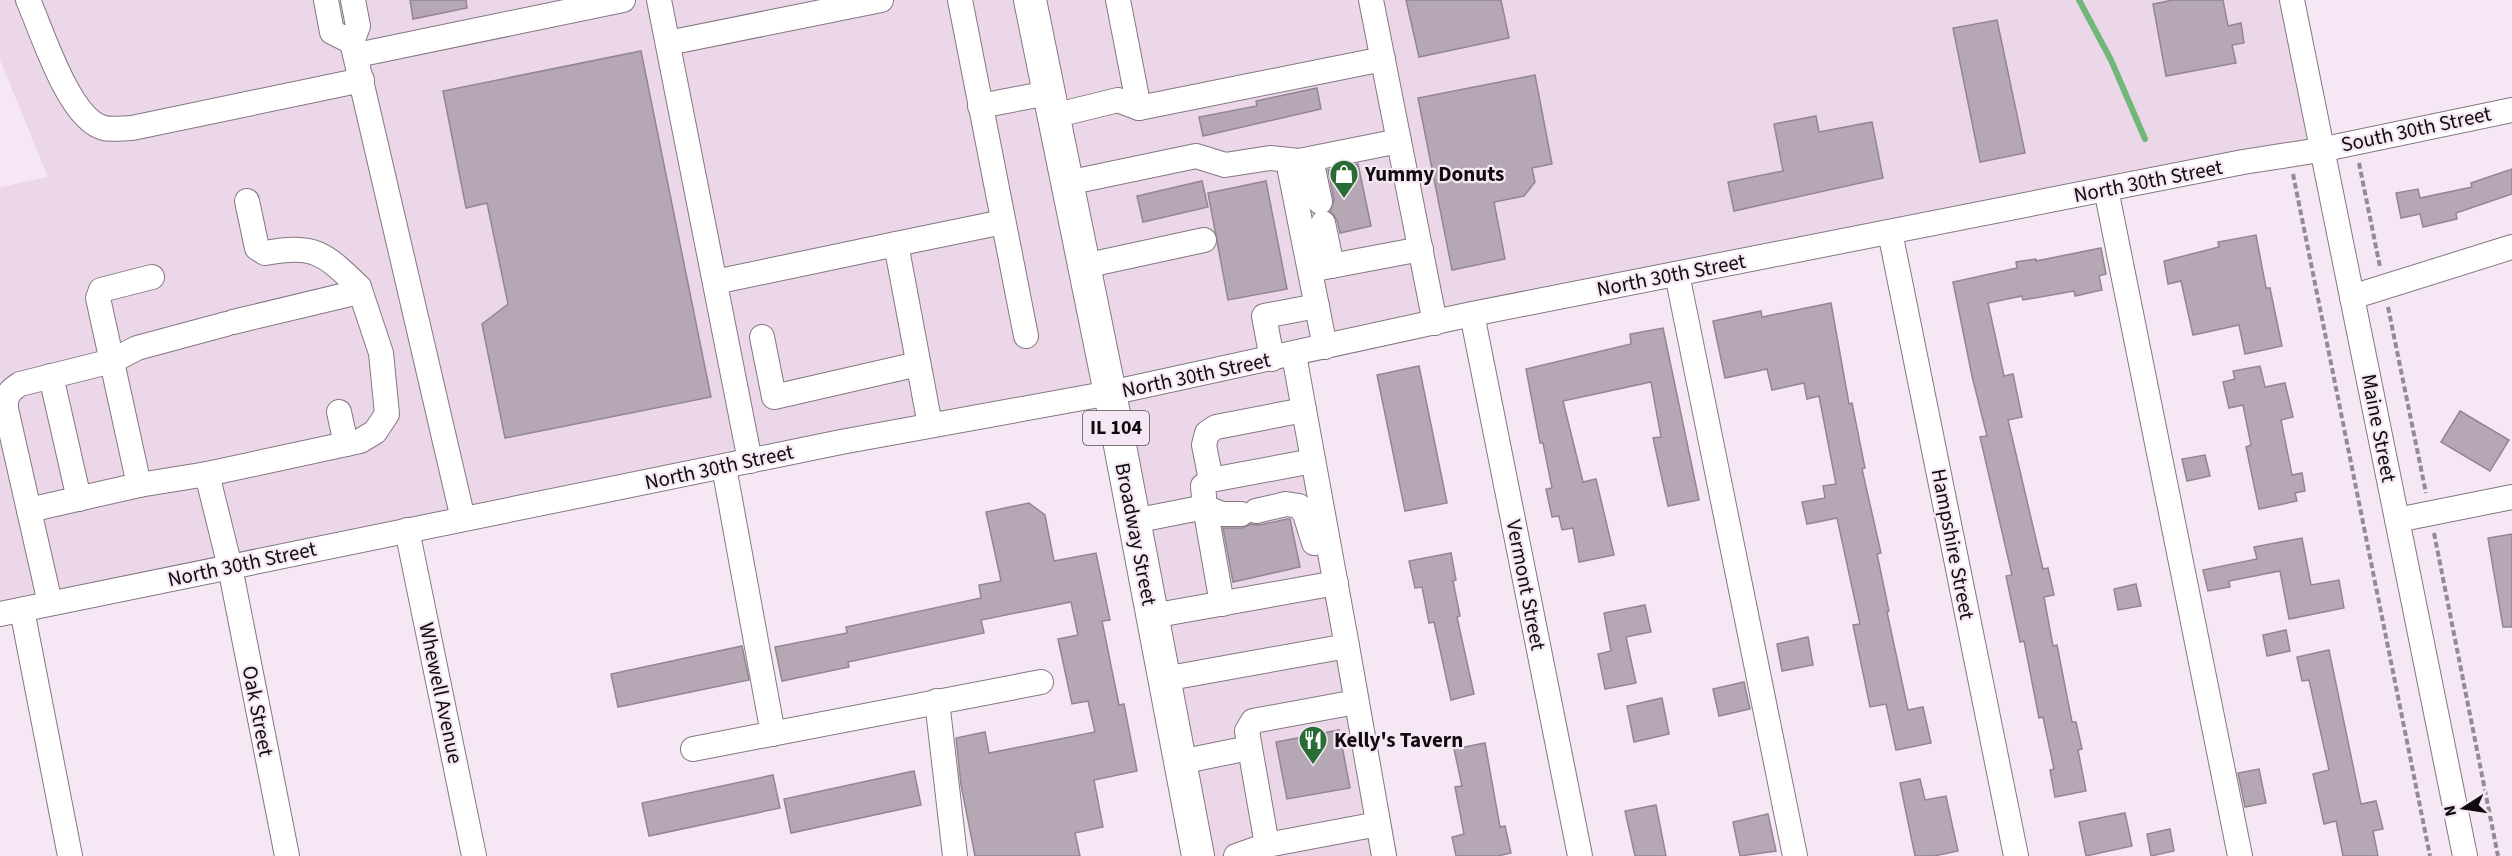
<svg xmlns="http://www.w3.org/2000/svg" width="2512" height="856" viewBox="0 0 2512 856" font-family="'Source Sans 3',sans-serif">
<rect width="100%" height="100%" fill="#f6e7f4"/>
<polygon fill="#ecd7e9" points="0,0 2303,0 2331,146 1299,353 1398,856 1198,856 1109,393 0,614 0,187 48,177 0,60"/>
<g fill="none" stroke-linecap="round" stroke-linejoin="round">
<polyline stroke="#70b77a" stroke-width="6" points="2079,0 2111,60 2145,139"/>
</g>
<g fill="#b5a7b4" stroke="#938692" stroke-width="1.5">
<polygon points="410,0 466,0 467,8 413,19"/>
<polygon points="1406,0 1501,0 1509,38 1419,57"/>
<polygon points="2173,0 2223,0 2228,26 2241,23 2244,43 2232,45 2236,63 2166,76 2153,4"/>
<polygon points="1997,20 2025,153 1980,162 1953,28"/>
<polygon points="641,51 711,397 505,438 482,324 508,304 487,203 466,208 443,91"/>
<polygon points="1535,75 1552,164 1532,168 1535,182 1524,196 1494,202 1505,259 1452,270 1418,98"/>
<polygon points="1317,88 1321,109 1203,136 1199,117 1257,106 1256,101"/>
<polygon points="1816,116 1819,132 1872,122 1883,178 1734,211 1728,182 1783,171 1774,124"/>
<polygon points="1358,164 1371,226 1340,233 1337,220 1330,211 1334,200 1328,170"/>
<polygon points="2512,169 2512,194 2456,213 2457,219 2423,227 2420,214 2401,218 2396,193 2418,189 2420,198 2472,187 2471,183"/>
<polygon points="1202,181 1208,207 1143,222 1137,196"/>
<polygon points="1266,181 1287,289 1228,300 1208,193"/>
<polygon points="2256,235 2266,288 2270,288 2282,346 2245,354 2239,325 2193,335 2181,281 2168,284 2164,261 2219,247 2218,242"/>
<polygon points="2101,248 2106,274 2099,276 2102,290 2075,296 2074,291 2023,300 2022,296 1988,303 2004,376 2013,374 2022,417 2008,420 2043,569 2048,568 2054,595 2044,597 2053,646 2057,645 2072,722 2076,722 2082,749 2078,750 2086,791 2055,797 2050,770 2054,769 2043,717 2039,718 2024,641 2020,642 2006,576 2012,575 1980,437 1987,436 1972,376 1953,282 2017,268 2016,262 2036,259 2036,261"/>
<polygon points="1831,303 1849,404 1852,403 1865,468 1862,469 1881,553 1877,554 1889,611 1887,612 1908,710 1923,707 1931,743 1896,750 1886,704 1870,707 1853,625 1860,624 1837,518 1807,524 1802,502 1825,498 1823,486 1836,484 1819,396 1807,399 1804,383 1772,390 1767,369 1725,378 1713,321 1761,311 1762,317"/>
<polygon points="1663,328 1699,500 1668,506 1653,438 1661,437 1651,382 1563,401 1583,482 1596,479 1614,555 1579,562 1573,528 1562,530 1559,516 1552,517 1546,489 1552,488 1543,443 1540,443 1526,369 1631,344 1630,334"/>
<polygon points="1419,366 1447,503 1405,511 1377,375"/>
<polygon points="2260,366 2265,387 2285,383 2293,417 2281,420 2292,475 2302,473 2305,491 2295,493 2297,501 2259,509 2246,447 2251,445 2243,405 2229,408 2223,382 2235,379 2233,371"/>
<polygon points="2460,411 2509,440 2490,471 2441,442"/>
<polygon points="2205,455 2210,476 2187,481 2182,459"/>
<polygon points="1029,503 1045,515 1054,561 1096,553 1110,620 1102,621 1119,705 1124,704 1137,771 1094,780 1103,827 1075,833 1080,856 975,856 961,785 956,738 985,732 989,753 1095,732 1088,701 1072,704 1058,639 1078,635 1071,602 981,620 984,633 848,662 849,667 782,681 775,647 847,633 846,627 981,598 979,585 1001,581 986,512"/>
<polygon points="1287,519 1290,519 1300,567 1233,582 1223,528 1242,528 1251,524 1259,525"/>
<polygon points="2512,534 2512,627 2503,627 2488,538"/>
<polygon points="2302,538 2311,585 2339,580 2344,608 2289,619 2280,571 2229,581 2230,587 2208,591 2203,570 2257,559 2254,547"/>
<polygon points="1451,553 1456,580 1453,581 1460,616 1457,617 1474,694 1451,700 1434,622 1429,623 1422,587 1415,588 1409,561"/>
<polygon points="2136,584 2141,606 2118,610 2114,589"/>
<polygon points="1645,605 1651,632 1626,637 1636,683 1605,689 1598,654 1611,651 1604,613"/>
<polygon points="2286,630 2290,651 2267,656 2263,635"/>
<polygon points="1808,637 1813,665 1782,671 1777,644"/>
<polygon points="742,646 749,680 618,707 611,674"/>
<polygon points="2329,650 2361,804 2376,801 2383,829 2373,831 2378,856 2343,856 2336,821 2324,824 2313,774 2329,770 2309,680 2302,681 2297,657"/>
<polygon points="1744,682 1750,709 1719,716 1713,689"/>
<polygon points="1662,698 1669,734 1634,742 1627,706"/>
<polygon points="1339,730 1350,788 1287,799 1276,742"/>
<polygon points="1485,743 1500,827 1505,826 1511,853 1498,856 1456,856 1452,837 1464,834 1455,787 1462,786 1454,749"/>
<polygon points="2259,769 2266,803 2245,807 2238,773"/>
<polygon points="914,771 921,805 791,833 784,799"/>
<polygon points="773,775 780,808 649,836 642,803"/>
<polygon points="1920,779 1925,800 1946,796 1958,851 1934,856 1915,856 1900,783"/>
<polygon points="1656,805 1666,856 1635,856 1625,811"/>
<polygon points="2125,813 2132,846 2086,856 2079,822"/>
<polygon points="1768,814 1776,851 1740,856 1733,822"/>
<polygon points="2170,829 2174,851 2151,856 2147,834"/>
</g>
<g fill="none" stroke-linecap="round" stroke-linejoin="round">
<g stroke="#847782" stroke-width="26">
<g id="minor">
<path d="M28,0C42,31 69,120 104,128C112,130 123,128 132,128L362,80"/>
<polyline points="326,0 332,32 352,42 358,26 353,0"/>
<polyline points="659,0 750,461"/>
<polyline points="960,0 1026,336"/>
<polyline points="1118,0 1139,108 1383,59"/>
<polyline points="1371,0 1435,323"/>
<polyline points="2292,0 2465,856"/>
<polyline points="352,42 463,519"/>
<polyline points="668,43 881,0"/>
<polyline points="357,55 623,0"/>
<polyline points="980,106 1048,93"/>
<polyline points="1053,116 1118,100 1139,108"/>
<polyline points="1311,159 1320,202"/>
<polyline points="1288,161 1325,347"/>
<polyline points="1067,183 1196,156 1225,165 1270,158 1299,161 1399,141"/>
<polyline points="2106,189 2240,856"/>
<path d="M247,201L257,248L265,253C315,244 324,253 359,287"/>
<polyline points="1323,223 1332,266"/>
<polyline points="1890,232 2016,856"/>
<polyline points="896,244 1003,222"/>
<polyline points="1084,266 1204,240"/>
<polyline points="1310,270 1421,249"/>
<polyline points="1677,274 1795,856"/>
<polyline points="715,282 896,244 930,425"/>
<polyline points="2352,297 2512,247"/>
<polyline points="1472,314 1580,856"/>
<polyline points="762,337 774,397 918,364"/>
<polyline points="1294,355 1347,646"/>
<polyline points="1272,359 1264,316 1317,306"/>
<polyline points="51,376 79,499"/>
<polyline points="339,412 346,444"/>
<polyline points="724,467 773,734"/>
<polyline points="207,474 360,441 375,432 387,414 381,353 359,287 350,294 233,322"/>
<polyline points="1211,480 1204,445 1207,433 1216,427 1304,410"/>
<polyline points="139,485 98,298 101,290 152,277"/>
<polyline points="29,510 139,485 207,474 230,567 287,856"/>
<polyline points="1256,511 1286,504 1299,506 1305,514 1314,543"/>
<polyline points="1241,514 1222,514 1205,507 1203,486 1211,480 1313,461"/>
<polyline points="2397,520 2512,497"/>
<polyline points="1134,521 1205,507 1222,604"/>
<polyline points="407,530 474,856"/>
<path d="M50,603L6,409C5,396 9,391 20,384L112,361L137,348L226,324"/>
<polyline points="22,610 70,856"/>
<polyline points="0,614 841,442 1110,393 1472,314 2243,162 2320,150 2512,110"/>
<polyline points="1152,616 1336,583"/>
<polyline points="1164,679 1347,646 1384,856"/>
<polyline points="937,701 955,856"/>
<polyline points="693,749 1041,682"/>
<polyline points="1180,762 1249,748"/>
<polyline points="1267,845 1378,824"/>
<polyline points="1236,856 1267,845 1247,731 1253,721 1356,702"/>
</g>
</g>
<g stroke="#847782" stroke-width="34">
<polyline id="major" points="1030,0 1110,393 1198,856"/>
</g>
<g stroke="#948a93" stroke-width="4" stroke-dasharray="6 3" stroke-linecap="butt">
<polyline points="2359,163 2380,267"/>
<polyline points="2293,174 2430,856"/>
<polyline points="2388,307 2426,493"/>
<polyline points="2434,533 2498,856"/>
</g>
<use href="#minor" stroke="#fff" stroke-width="24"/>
<use href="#major" stroke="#fff" stroke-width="32"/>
</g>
<defs>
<g id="shop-pin" transform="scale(1.5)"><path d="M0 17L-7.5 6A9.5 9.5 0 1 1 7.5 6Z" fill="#286c36" stroke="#f6e7f4"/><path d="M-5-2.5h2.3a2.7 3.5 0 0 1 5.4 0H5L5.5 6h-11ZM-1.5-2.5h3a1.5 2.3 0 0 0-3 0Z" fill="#fff"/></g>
<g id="restaurant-pin" transform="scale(1.5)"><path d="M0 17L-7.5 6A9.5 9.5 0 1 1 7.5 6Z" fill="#286c36" stroke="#f6e7f4"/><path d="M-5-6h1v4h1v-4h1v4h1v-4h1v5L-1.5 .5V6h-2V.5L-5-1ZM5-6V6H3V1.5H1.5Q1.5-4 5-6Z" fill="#fff"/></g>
</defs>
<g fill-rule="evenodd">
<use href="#shop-pin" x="1344" y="174"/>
<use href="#restaurant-pin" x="1313" y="740"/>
</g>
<g text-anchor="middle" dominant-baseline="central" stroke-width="4.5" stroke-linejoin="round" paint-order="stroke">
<rect fill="#f6e7f4" stroke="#544d54" stroke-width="1.5" x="1083" y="411" width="66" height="34" rx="4.5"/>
<g font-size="20" font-weight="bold" fill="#0f0b0f">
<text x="1116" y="428">IL 104</text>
</g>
<g font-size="21" fill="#0f0b0f" stroke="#f6e7f4">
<text transform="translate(2416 129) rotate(-12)">South 30th Street</text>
<text transform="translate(2148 181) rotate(-11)">North 30th Street</text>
<text transform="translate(1671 275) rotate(-11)">North 30th Street</text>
<text transform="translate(1196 375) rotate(-12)">North 30th Street</text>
<text transform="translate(2379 428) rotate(79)">Maine Street</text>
<text transform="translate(719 467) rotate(-12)">North 30th Street</text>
<text transform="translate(1136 534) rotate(79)">Broadway Street</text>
<text transform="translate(1953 544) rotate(79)">Hampshire Street</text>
<text transform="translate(242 564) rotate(-12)">North 30th Street</text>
<text transform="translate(1526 585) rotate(79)">Vermont Street</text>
<text transform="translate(441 693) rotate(78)">Whewell Avenue</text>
<text transform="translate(258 711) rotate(79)">Oak Street</text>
</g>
<g font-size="21" font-weight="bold" fill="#0f0b0f" stroke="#f6e7f4" text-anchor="start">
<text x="1365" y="174">Yummy Donuts</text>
<text x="1334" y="740">Kelly's Tavern</text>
</g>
</g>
<g transform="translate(2464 808) rotate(258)" stroke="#f6e7f4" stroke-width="4.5" paint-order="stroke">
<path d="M0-4.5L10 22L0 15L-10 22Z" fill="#0f0b0f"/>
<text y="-9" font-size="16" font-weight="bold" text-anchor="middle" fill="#0f0b0f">N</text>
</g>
</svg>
